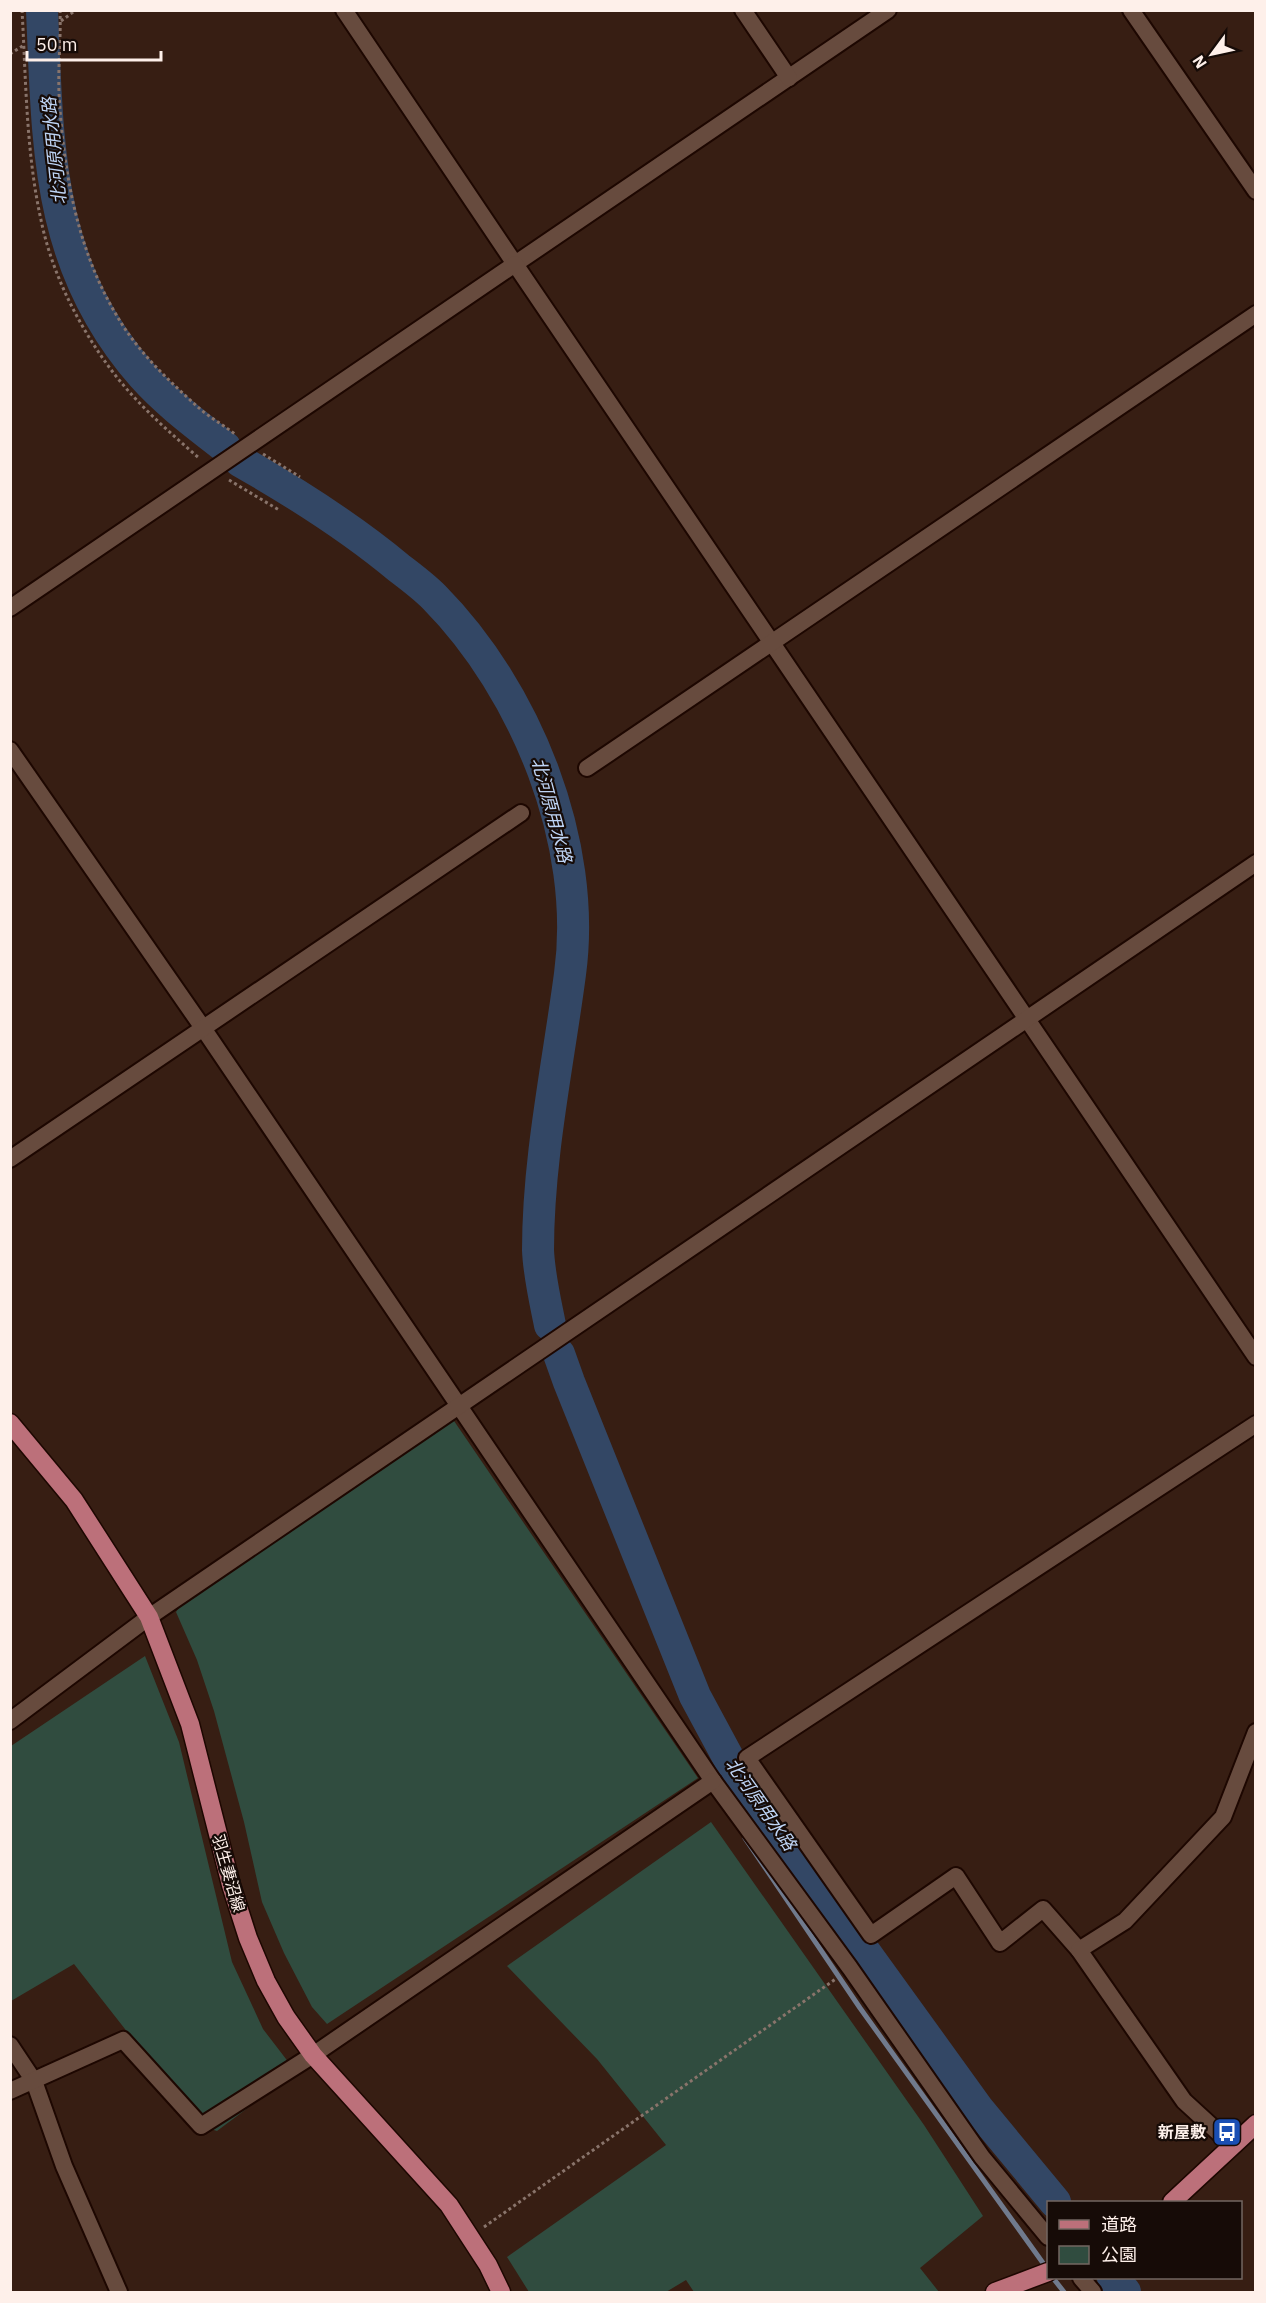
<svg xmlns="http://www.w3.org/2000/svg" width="1266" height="2303" viewBox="0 0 1266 2303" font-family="'IBM Plex Sans','Noto Sans JP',sans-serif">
<rect width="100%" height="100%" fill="#371e13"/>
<g fill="#304c3f">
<polygon points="452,1418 698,1778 327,2024 312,2007 284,1953 262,1902 244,1822 214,1711 197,1660 176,1612 182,1603"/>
<polygon points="145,1656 179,1742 232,1962 263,2029 296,2072 217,2131 201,2126 74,1964 11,2001 11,1746"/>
<polygon points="711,1822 924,2125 983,2216 920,2268 939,2292 694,2292 686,2280 666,2292 529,2292 507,2257 666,2145 597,2059 507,1966"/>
</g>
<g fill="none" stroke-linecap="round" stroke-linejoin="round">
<g stroke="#707a8d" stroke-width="5">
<polyline points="745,1838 860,2008 1048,2270"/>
<polyline points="1053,2278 1064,2292"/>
</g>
<g stroke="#334765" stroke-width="32">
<path d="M42,10C48,148 46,266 143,376C167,403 197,425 225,447"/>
<path d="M240,461C296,493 350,527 399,568C411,577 423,586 434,597C526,690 588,843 570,974C558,1065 538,1158 538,1250C539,1275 545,1300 550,1325"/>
<polyline points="559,1354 569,1382 695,1696 730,1761 753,1797 979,2110 1055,2202"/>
<polyline points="1113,2278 1125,2292"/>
</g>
<g stroke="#1d0701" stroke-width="20">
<g id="minor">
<polyline points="344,10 515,264 888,10"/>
<polyline points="743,10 789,78"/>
<polyline points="1131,10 1256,191"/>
<polyline points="10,608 515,264 1256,1357"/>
<polyline points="10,750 203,1028 713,1781 850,1968 982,2157 1048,2237"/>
<polyline points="587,768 1256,314"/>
<polyline points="10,1159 521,813"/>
<polyline points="10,1721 149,1617 1256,863"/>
<polyline points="1079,1950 1043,1909 1000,1943 956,1876 871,1935 747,1758 1256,1424"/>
<polyline points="10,2045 34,2081 64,2166 119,2292"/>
<polyline points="10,2091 123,2040 201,2126 313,2055 713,1781"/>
<polyline points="1232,2145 1184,2101 1079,1950 1125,1921 1223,1817 1256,1732"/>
<polyline points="1081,2278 1093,2292"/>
</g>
</g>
<g stroke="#1d0701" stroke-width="21">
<g id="primary">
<polyline points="10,1423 74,1500 149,1617 190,1724 231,1885 248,1938 266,1981 286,2017 313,2055 449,2205 488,2265 501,2292"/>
<polyline points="1172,2202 1256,2124"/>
<polyline points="995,2292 1048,2272"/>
</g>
</g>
<g stroke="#89746b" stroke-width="3" stroke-dasharray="3 3" stroke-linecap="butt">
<path d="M22,10C26,80 26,152 41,220C52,274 79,327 112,371C137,404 168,431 199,458"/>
<path d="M60,10C61,38 58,65 59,93C63,170 77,250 117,316C137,351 169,381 199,408C210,418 224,425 236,435"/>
<polyline points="61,21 76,10"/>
<polyline points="10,54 24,45"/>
<polyline points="263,454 300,477"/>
<polyline points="229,480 279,510"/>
<polyline points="484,2227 837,1978"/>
</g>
<use href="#minor" stroke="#674b3e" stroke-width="16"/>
<use href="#primary" stroke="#bc707a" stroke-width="18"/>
</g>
<defs>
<g id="bus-square" transform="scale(1.5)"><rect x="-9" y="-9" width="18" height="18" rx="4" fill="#1a4fb4" stroke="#160b07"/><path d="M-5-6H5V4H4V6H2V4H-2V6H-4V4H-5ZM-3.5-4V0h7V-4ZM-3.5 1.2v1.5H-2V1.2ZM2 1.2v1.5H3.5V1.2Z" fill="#fff"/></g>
</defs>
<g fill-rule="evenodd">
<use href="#bus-square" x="1227" y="2132"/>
</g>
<g text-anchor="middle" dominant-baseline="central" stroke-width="4.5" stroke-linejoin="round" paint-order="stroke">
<g font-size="16" fill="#fef0ea" stroke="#160b07">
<text transform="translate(229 1873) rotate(74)">羽生妻沼線</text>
</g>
<g font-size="16" font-weight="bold" fill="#fef0ea" stroke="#160b07" text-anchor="end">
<text x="1206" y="2132">新屋敷</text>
</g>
<g font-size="18" font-style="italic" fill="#bed4f5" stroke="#160b07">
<text transform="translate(54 151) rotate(-96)">北河原用水路</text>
<text transform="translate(552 810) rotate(75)">北河原用水路</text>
<text transform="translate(761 1804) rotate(55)">北河原用水路</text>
</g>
</g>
<rect width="1266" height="2303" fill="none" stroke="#fef0ea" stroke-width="24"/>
<rect x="1047" y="2201" width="195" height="78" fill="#160b07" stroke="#736762" stroke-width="1.5"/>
<rect x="1059" y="2220" width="30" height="9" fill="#bc707a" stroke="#736762" stroke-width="1.5"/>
<text x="1101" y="2231" font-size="18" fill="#fef0ea">道路</text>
<rect x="1059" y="2246" width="30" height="18" fill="#304c3f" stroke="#736762" stroke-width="1.5"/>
<text x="1101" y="2261" font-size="18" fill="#fef0ea">公園</text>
<g transform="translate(1212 54) rotate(237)" stroke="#160b07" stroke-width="4.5" paint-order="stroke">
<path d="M0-4.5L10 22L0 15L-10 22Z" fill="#fef0ea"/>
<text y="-9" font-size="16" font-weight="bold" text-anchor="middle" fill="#fef0ea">N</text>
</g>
<path d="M27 51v9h134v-9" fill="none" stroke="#fef0ea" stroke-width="3"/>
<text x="36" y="51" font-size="18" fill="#fef0ea" stroke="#160b07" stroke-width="4.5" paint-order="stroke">50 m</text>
</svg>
